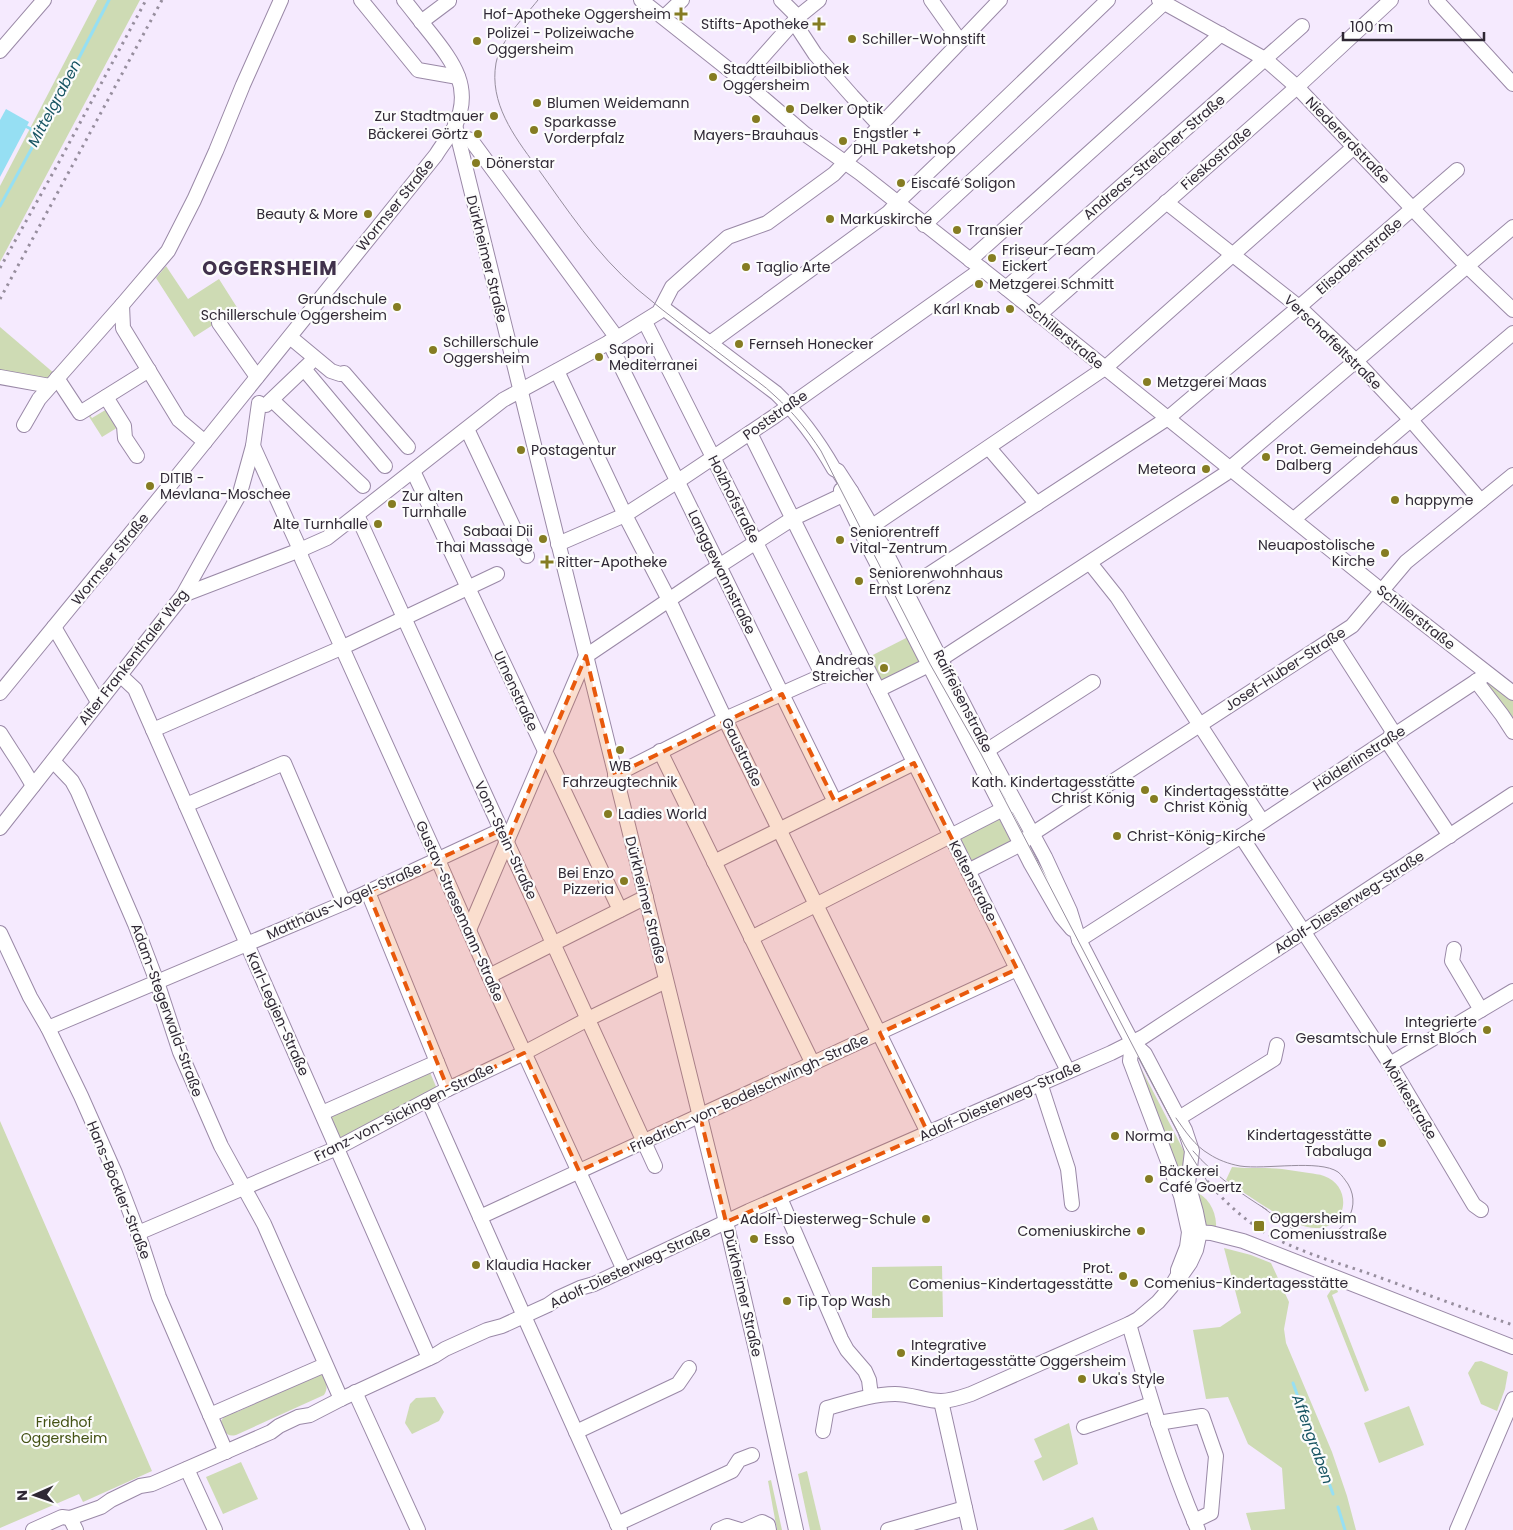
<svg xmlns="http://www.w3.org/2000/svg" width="1513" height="1530" viewBox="0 0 1513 1530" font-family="Poppins,sans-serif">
<rect width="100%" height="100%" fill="#f5eafe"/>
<g fill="#cedbb4">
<polygon points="97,0 140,0 0,262 0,186"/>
<polygon points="166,266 188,299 219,279 238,309 194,337 156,278"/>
<polygon points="0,327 55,374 48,381 0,373"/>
<polygon points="107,409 120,426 102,437 88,415 89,414 92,418"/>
<polygon points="908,637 922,665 879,686 865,659"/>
<polygon points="1487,677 1513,697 1513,727 1480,682"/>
<polygon points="997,815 1013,845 970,867 955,837"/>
<polygon points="1141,1068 1187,1157 1184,1185 1139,1070"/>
<polygon points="429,1070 437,1089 337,1141 326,1116"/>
<polygon points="0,1121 152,1471 83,1502 79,1494 0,1528"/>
<path d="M1232,1167C1249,1169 1265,1167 1282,1169C1291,1170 1300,1172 1309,1173C1314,1174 1319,1174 1324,1176C1353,1186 1348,1228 1317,1228C1293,1229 1246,1194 1226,1180Z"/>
<path d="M1198,1193C1211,1200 1217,1215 1216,1229L1204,1226L1195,1194Z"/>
<polygon points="1224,1248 1251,1255 1271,1263 1289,1302 1284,1329 1286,1343 1332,1452 1347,1496 1356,1530 1251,1530 1246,1513 1285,1509 1282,1468 1248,1444 1228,1397 1206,1399 1193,1330 1220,1327 1241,1313"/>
<polygon points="942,1266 943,1317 872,1318 872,1267"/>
<polygon points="1333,1287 1337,1289 1338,1292 1332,1295 1369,1390 1365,1392 1327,1296"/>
<polygon points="1481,1361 1508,1372 1505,1389 1497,1411 1481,1404 1468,1373 1475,1362"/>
<path d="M321,1373C326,1380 329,1388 324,1395L236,1435C225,1438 224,1429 221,1421L225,1415L235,1411L237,1412Z"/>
<polygon points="435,1397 444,1412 439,1421 412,1434 405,1423 410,1404 416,1398"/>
<polygon points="1409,1406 1424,1445 1379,1463 1364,1423"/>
<polygon points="1069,1423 1078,1464 1043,1481 1034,1461 1042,1457 1034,1439"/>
<polygon points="241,1462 258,1499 223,1514 206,1477"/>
<polygon points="807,1471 821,1530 810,1530 798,1474"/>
<polygon points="771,1480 782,1530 777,1530 768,1481"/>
<polygon points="1093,1517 1098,1530 1063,1530"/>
</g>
<polygon fill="#96dff3" points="6,109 29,122 0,177 0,120"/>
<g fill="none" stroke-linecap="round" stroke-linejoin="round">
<g stroke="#96dff3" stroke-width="3">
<polyline points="27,127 31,129 35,141"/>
<polyline points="0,206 39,135 109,0"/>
<polyline points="1293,1383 1333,1494"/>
<polyline points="1338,1507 1345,1530"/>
</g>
<g stroke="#9a89a7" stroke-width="16">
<g id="minor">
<polyline points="361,0 418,70 458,77"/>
<polyline points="641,0 742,80 805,134 860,173 1006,288 1382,591 1513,693"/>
<polyline points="781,0 798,17"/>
<polyline points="931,0 960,41"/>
<polyline points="1159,0 1265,59 1297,87 1467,266 1513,310"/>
<polyline points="1436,0 1513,84"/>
<polyline points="664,17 682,0"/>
<polyline points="421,22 449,1 448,0"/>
<polyline points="794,22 815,54 852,96 880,126"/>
<polyline points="0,51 44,0"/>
<polyline points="742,80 798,17 819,0"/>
<polyline points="455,125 726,1222 756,1350 796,1530"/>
<polyline points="458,136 471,140 617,338"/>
<polyline points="1166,202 1299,307 1355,360 1410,419 1481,501"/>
<polyline points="924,225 1164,3"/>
<polyline points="970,260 1221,34"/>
<polyline points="1006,288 1302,26"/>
<polyline points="122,305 123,328 179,420 205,442"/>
<path d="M662,307L776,393C800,416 818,441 834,469L838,471L851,491L878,537L987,750L1045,857L1070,911L1079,940L1124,1027L1132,1042L1145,1054L1185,1130L1192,1151L1188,1184L1196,1212L1200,1232L1196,1250L1190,1263L1183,1273L1178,1275"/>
<polyline points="1039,315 1297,87 1391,0"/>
<polyline points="645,322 823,676"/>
<polyline points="219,323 257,377"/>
<polyline points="290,337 331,371 340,374 344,373 408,447"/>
<polyline points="609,342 835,802"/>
<polyline points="710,343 888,213 904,196 1108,0"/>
<polyline points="304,369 385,466"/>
<polyline points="557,371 625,515 669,600 725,719 928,1133"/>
<polyline points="0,377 50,386"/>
<polyline points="57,378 80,413 149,370"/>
<polyline points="106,397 124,426 125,438 137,456"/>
<polyline points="272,400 363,486"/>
<polyline points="266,405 310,363"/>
<polyline points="24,425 39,399 122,305 168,251 194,200 216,151 243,85 281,0"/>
<polyline points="467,429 527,556"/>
<polyline points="750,433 1068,1071"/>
<polyline points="253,446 298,545 302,559 438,860 489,976 624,1270"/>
<polyline points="989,448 1037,504"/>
<polyline points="413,471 620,910"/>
<polyline points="841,490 868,546 1031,864 1061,916 1072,929"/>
<polyline points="357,515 655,1166"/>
<polyline points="1294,519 1513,333"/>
<polyline points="862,533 1105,368 1354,147"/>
<polyline points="558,544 625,515 678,481 775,416 982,269"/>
<polyline points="1090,563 1117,597 1262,821"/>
<polyline points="905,590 1168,418 1299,307 1457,170"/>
<polyline points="183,595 300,550 327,538 503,400 617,338 659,312 672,287 728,237 767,223 834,174 1000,0"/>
<polyline points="54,627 98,702"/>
<polyline points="1333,638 1392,730 1389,744 1450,836"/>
<polyline points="120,675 135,689 429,1358"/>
<polyline points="1476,681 1502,715 1513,732"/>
<polyline points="878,690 941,659 1225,474 1236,463 1513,227"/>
<path d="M0,693L171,484L436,155C442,145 450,136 455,126C473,88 453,62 431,34C422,23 413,11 404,0"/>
<polyline points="153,730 341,648 497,574"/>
<path d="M0,733C11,751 23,767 33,786"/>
<polyline points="660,751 813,1064"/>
<polyline points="980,755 1093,682"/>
<polyline points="53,761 72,781 78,792 135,924 157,982 180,1052 221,1146 264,1224 341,1399"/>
<polyline points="615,775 725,719 862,658"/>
<polyline points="186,805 284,763 344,903"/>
<polyline points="0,828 183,595 240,493 253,446 259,403"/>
<polyline points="1241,836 1390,1064 1474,1205 1481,1210"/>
<polyline points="714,862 914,763"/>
<polyline points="968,871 1021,844 1032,834 1352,626 1406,562 1513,475"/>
<polyline points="368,892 448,1089"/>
<polyline points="469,930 586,656 719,566 792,519 851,491"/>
<polyline points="0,933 30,997 48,1028 81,1096 115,1173 138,1233 159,1297 226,1452"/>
<polyline points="751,938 1011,805"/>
<polyline points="1079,940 1241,836 1487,674"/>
<polyline points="1454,949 1452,961 1481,1010"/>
<polyline points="489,976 646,897"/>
<polyline points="48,1028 344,903 501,830"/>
<polyline points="1390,1064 1513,991"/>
<polyline points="1040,1083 1068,1169 1072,1204"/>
<polyline points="428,1100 524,1316 620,1530"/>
<polyline points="322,1113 437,1062"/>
<polyline points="1179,1118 1274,1059 1277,1045"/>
<polyline points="780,1198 841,1339 847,1350 865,1371 869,1380 871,1396"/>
<polyline points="480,1217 1017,969"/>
<polyline points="1192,1232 1211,1233 1243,1241 1513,1347"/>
<polyline points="138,1233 337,1148 448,1089 524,1053 588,1019 666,981"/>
<path d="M1129,1324C1149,1394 1169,1463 1198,1530"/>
<polyline points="355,1392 418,1530"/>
<polyline points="941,1401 970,1530"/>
<polyline points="210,1415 325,1365"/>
<polyline points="1158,1423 1202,1416 1216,1456 1211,1513 1194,1521"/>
<polyline points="1084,1427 1151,1404"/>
<path d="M823,1431L827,1408C849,1402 872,1394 895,1394C911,1394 926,1401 941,1401C951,1401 962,1397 971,1394L1129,1324L1138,1319L1158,1302L1171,1287L1178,1275V1270L1187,1247L1189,1232L1181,1196L1130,1061L1132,1042"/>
<polyline points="576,1432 678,1384 689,1368"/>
<polyline points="187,1469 215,1530"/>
<polyline points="70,1518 76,1530"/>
<polyline points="617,1524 732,1471 739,1460 752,1455"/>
<polyline points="33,1530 62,1517 70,1518 101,1507 111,1500 140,1486 152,1484 271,1432 279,1426 298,1417 310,1415 341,1399 434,1356 445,1349 487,1330 502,1326 548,1305 558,1298 580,1288 594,1284 749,1211 1111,1053 1143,1037 1513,794"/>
<polyline points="718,1530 727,1526 740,1530"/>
<polyline points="744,1530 762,1522 768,1525 769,1530"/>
<polyline points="888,1530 965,1508"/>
<polyline points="1457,1530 1513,1399"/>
</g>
</g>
<use href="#minor" stroke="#fff" stroke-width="14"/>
<g stroke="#978e9e" stroke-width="1">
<path d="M538,0C523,19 501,39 496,63C489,103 514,136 536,166C567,209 596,254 637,289C670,317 705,342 739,368C751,377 764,385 775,396C793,412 808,431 821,451L930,664L981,754L1185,1146L1207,1181"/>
<path d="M1176,1118C1185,1131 1195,1146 1209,1154C1218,1160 1229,1164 1240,1166C1265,1170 1319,1159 1338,1172C1342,1175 1345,1180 1348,1184C1364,1210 1339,1243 1309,1236C1291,1231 1275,1216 1261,1206"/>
<path d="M1193,1151C1214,1175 1240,1193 1267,1210"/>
</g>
<g stroke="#978e9e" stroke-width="3" stroke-dasharray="2.5 5" stroke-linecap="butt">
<polyline points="0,268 59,162 146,0"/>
<polyline points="0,299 162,0"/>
<path d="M1207,1181C1223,1200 1240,1216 1261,1230C1294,1251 1336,1262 1373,1275C1420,1292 1466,1309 1513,1325"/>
</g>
</g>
<path fill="#e8590c" fill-opacity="0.2" stroke="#e8590c" stroke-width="4" stroke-dasharray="10 6" stroke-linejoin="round" d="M586,656L615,775L782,694L835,802L914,763L1017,969L880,1033L928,1133L726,1222L700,1116L579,1171L524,1053L448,1089L368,892L501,830L507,842Z"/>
<g fill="#857c22" stroke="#fcfcfc" stroke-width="2">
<path d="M678.5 6.5h5v5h5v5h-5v5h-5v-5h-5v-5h5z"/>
<path d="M816.5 16.5h5v5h5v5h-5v5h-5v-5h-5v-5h5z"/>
<circle cx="852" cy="39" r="5"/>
<circle cx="477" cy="41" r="5"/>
<circle cx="713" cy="77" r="5"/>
<circle cx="537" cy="103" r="5"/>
<circle cx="790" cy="109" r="5"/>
<circle cx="494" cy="116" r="5"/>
<circle cx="756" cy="119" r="5"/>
<circle cx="534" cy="130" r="5"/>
<circle cx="478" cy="134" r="5"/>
<circle cx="843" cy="141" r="5"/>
<circle cx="476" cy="163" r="5"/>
<circle cx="901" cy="183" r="5"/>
<circle cx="368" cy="214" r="5"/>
<circle cx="830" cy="219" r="5"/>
<circle cx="957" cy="230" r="5"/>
<circle cx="992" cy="258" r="5"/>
<circle cx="746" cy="267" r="5"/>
<circle cx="979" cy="284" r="5"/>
<circle cx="397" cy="307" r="5"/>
<circle cx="1010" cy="309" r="5"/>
<circle cx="739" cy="344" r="5"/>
<circle cx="433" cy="350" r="5"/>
<circle cx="599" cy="357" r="5"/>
<circle cx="1147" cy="382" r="5"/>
<circle cx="521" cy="450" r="5"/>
<circle cx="1266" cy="457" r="5"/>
<circle cx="1206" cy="469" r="5"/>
<circle cx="150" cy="486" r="5"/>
<circle cx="1395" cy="500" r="5"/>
<circle cx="392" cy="504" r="5"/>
<circle cx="378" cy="524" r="5"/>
<circle cx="543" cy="539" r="5"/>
<circle cx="840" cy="540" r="5"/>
<circle cx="1385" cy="553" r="5"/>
<path d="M544.5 554.5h5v5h5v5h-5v5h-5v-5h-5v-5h5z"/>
<circle cx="859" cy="581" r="5"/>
<circle cx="884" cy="668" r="5"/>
<circle cx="620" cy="750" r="5"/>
<circle cx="1145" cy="790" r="5"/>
<circle cx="1154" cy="799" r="5"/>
<circle cx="608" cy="814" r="5"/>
<circle cx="1117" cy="836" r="5"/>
<circle cx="624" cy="881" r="5"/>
<circle cx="1487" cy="1030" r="5"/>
<circle cx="1115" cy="1136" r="5"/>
<circle cx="1382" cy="1143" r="5"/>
<circle cx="1149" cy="1179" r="5"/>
<circle cx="926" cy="1219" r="5"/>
<rect x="1253" y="1220" width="12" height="12" rx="2.5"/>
<circle cx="1141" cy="1231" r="5"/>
<circle cx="754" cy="1239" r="5"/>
<circle cx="476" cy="1265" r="5"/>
<circle cx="1123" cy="1276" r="5"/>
<circle cx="1134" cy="1283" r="5"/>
<circle cx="787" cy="1301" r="5"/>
<circle cx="901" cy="1353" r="5"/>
<circle cx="1082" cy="1379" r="5"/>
</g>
<g text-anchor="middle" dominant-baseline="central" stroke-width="4.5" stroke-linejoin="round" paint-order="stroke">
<g font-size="14" fill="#2f2834" stroke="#fcfcfc" text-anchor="start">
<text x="671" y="14" text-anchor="end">Hof-Apotheke Oggersheim</text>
<text x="809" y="24" text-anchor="end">Stifts-Apotheke</text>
<text x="487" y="33">Polizei - Polizeiwache<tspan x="487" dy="16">Oggersheim</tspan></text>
<text x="862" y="39">Schiller-Wohnstift</text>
<text x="723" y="69">Stadtteilbibliothek<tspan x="723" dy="16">Oggersheim</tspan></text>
<text x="547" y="103">Blumen Weidemann</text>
<text x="800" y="109">Delker Optik</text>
<text x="484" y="116" text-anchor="end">Zur Stadtmauer</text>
<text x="544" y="122">Sparkasse<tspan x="544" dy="16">Vorderpfalz</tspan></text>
<text x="853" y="133">Engstler +<tspan x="853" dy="16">DHL Paketshop</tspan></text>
<text x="468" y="134" text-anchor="end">Bäckerei Görtz</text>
<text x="756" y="135" text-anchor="middle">Mayers-Brauhaus</text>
<text x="486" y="163">Dönerstar</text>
<text x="911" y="183">Eiscafé Soligon</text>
<text x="358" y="214" text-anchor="end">Beauty &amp; More</text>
<text x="840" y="219">Markuskirche</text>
<text x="967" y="230">Transier</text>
<text x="1002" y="250">Friseur-Team<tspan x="1002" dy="16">Eickert</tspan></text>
<text x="756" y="267">Taglio Arte</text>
<text x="989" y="284">Metzgerei Schmitt</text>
<text x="387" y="299" text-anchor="end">Grundschule<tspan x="387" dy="16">Schillerschule Oggersheim</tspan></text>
<text x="1000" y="309" text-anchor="end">Karl Knab</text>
<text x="443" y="342">Schillerschule<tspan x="443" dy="16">Oggersheim</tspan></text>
<text x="749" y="344">Fernseh Honecker</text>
<text x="609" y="349">Sapori<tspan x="609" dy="16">Mediterranei</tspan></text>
<text x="1157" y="382">Metzgerei Maas</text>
<text x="1276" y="449">Prot. Gemeindehaus<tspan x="1276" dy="16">Dalberg</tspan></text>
<text x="531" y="450">Postagentur</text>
<text x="1196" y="469" text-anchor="end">Meteora</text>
<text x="160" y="478">DITIB -<tspan x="160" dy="16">Mevlana-Moschee</tspan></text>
<text x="402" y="496">Zur alten<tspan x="402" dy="16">Turnhalle</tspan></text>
<text x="1405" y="500">happyme</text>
<text x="368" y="524" text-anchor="end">Alte Turnhalle</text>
<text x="533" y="531" text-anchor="end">Sabaai Dii<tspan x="533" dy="16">Thai Massage</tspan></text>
<text x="850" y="532">Seniorentreff<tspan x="850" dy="16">Vital-Zentrum</tspan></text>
<text x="1375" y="545" text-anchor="end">Neuapostolische<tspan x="1375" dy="16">Kirche</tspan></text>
<text x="557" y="562">Ritter-Apotheke</text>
<text x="869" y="573">Seniorenwohnhaus<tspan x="869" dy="16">Ernst Lorenz</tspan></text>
<text x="874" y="660" text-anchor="end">Andreas<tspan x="874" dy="16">Streicher</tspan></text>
<text x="620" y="766" text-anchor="middle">WB<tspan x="620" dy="16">Fahrzeugtechnik</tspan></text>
<text x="1135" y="782" text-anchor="end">Kath. Kindertagesstätte<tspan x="1135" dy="16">Christ König</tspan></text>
<text x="1164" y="791">Kindertagesstätte<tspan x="1164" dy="16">Christ König</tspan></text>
<text x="618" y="814">Ladies World</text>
<text x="1127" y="836">Christ-König-Kirche</text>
<text x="614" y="873" text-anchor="end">Bei Enzo<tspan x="614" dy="16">Pizzeria</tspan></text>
<text x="1477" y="1022" text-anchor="end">Integrierte<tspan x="1477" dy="16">Gesamtschule Ernst Bloch</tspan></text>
<text x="1372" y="1135" text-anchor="end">Kindertagesstätte<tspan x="1372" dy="16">Tabaluga</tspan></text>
<text x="1125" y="1136">Norma</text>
<text x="1159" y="1171">Bäckerei<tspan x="1159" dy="16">Café Goertz</tspan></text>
<text x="1270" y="1218">Oggersheim<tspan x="1270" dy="16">Comeniusstraße</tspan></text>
<text x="916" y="1219" text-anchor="end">Adolf-Diesterweg-Schule</text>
<text x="1131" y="1231" text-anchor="end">Comeniuskirche</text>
<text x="764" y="1239">Esso</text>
<text x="486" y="1265">Klaudia Hacker</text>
<text x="1113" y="1268" text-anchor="end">Prot.<tspan x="1113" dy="16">Comenius-Kindertagesstätte</tspan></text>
<text x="1144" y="1283">Comenius-Kindertagesstätte</text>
<text x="797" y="1301">Tip Top Wash</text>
<text x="911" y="1345">Integrative<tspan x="911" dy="16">Kindertagesstätte Oggersheim</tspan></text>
<text x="1092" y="1379">Uka's Style</text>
</g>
<g font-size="14" fill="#2f2834" stroke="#fcfcfc">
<text transform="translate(1348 140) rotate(46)">Niedererdstraße</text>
<text transform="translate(1154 157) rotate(-41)">Andreas-Streicher-Straße</text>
<text transform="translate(1216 158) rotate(-41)">Fieskostraße</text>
<text transform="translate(395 205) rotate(-51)">Wormser Straße</text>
<text transform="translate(1359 256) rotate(-41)">Elisabethstraße</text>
<text transform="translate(487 259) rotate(76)">Dürkheimer Straße</text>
<text transform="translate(1065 336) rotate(39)">Schillerstraße</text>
<text transform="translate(1333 342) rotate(44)">Verschaffeltstraße</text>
<text transform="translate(775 415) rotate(-35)">Poststraße</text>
<text transform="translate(734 499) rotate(63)">Holzhofstraße</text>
<text transform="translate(110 559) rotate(-51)">Wormser Straße</text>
<text transform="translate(722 572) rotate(64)">Langgewannstraße</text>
<text transform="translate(1416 617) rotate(38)">Schillerstraße</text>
<text transform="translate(133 657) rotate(-52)">Alter Frankenthaler Weg</text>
<text transform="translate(1285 669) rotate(-33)">Josef-Huber-Straße</text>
<text transform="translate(516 691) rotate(65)">Urnenstraße</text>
<text transform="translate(963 701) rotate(63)">Raiffeisenstraße</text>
<text transform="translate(742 752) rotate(64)">Gaustraße</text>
<text transform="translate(1359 758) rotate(-33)">Hölderlinstraße</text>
<text transform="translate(506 840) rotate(65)">Vom-Stein-Straße</text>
<text transform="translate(973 881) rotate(63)">Keltenstraße</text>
<text transform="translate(646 900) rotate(76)">Dürkheimer Straße</text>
<text transform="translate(344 901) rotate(-24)">Matthäus-Vogel-Straße</text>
<text transform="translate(1349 902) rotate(-33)">Adolf-Diesterweg-Straße</text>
<text transform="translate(460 911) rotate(66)">Gustav-Stresemann-Straße</text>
<text transform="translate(167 1010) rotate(70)">Adam-Stegerwald-Straße</text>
<text transform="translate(278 1014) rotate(66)">Karl-Legien-Straße</text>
<text transform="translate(749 1093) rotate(-25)">Friedrich-von-Bodelschwingh-Straße</text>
<text transform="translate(1410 1099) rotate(59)">Mörikestraße</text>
<text transform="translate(1000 1101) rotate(-24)">Adolf-Diesterweg-Straße</text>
<text transform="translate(404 1112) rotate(-27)">Franz-von-Sickingen-Straße</text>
<text transform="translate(119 1190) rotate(68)">Hans-Böckler-Straße</text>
<text transform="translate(630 1267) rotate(-25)">Adolf-Diesterweg-Straße</text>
<text transform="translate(743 1293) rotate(77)">Dürkheimer Straße</text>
</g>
<g font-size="14" fill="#435114" stroke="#fcfcfc">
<text x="64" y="1422">Friedhof<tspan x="64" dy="16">Oggersheim</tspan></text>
</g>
<g font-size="15" font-style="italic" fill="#185563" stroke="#fcfcfc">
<text transform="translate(54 103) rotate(-62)">Mittelgraben</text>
<text transform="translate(1313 1439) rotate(70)">Affengraben</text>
</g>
<g font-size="19" font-weight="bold" letter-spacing="1" fill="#40314b" stroke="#fcfcfc">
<text x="270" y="268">OGGERSHEIM</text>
</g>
</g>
<g transform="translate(35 1495) rotate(268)" stroke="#fcfcfc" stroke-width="4" paint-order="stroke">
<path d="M0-4L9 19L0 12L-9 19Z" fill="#2f2834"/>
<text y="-8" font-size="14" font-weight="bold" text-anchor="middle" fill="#2f2834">N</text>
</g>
<path d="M1343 32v8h141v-8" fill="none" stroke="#2f2834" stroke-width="2.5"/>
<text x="1350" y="32" font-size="15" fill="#2f2834" stroke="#fcfcfc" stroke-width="4" paint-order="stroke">100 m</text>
</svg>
